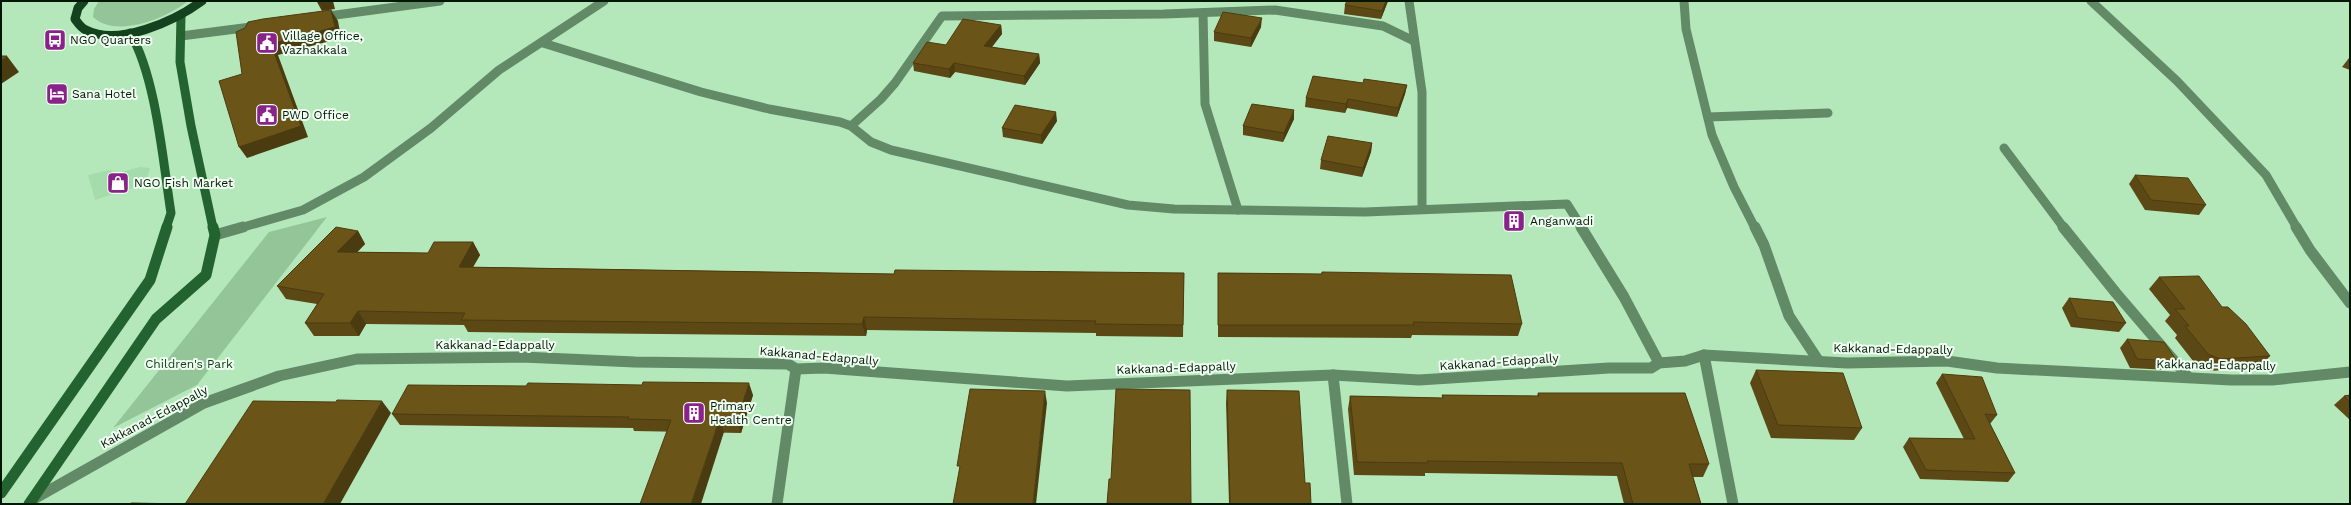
<svg xmlns="http://www.w3.org/2000/svg" width="2351" height="505" viewBox="0 0 2351 505" font-family="'Work Sans',sans-serif">
<rect width="100%" height="100%" fill="#b4e8ba"/>
<polygon fill="#a4ddab" points="140,167 150,168 145,184 95,200 88,175 109,170 117,173"/>
<g fill="#94c599">
<path d="M99,1H188C167,18 116,39 93,17L94,9Z"/>
<polygon points="327,217 197,385 113,428 269,232"/>
</g>
<g fill="none" stroke-linecap="round" stroke-linejoin="round">
<g stroke="#628a67" stroke-width="9">
<polyline points="1409,1 1422,92 1422,209"/>
<polyline points="1684,1 1686,29 1712,135 1734,187 1755,228"/>
<polyline points="2091,1 2177,81 2266,175 2297,228"/>
<polyline points="1203,13 1205,104 1238,210"/>
<polyline points="321,17 440,1"/>
<polyline points="181,36 259,26"/>
<polyline points="543,43 701,92 769,109 840,122 851,126 871,142 891,150 1128,205 1174,209 1365,212 1567,204 1582,228"/>
<polyline points="1708,117 1828,113"/>
<polyline points="851,126 881,99 895,83 942,16 1164,14 1275,10 1383,26 1414,41"/>
<polyline points="2004,148 2064,228"/>
<polyline points="240,228 303,210 364,177 431,128 499,70 604,1"/>
</g>
<g stroke="#628a67" stroke-width="11">
<polyline points="1581,227 1624,297 1659,363"/>
<polyline points="1755,227 1764,245 1789,316 1818,360"/>
<polyline points="2063,227 2116,293 2188,377"/>
<polyline points="2296,227 2310,250 2350,303"/>
<polyline points="215,235 243,227"/>
<polyline points="1704,355 1733,504"/>
<polyline points="1333,375 1347,504"/>
<polyline points="777,504 796,369"/>
</g>
<polyline stroke="#628a67" stroke-width="11" points="32,500 204,403 279,376 357,359 522,357 635,362 788,364 796,369 824,368 1067,386 1333,375 1419,380 1609,368 1651,368 1659,363 1685,361 1704,355 1847,363 1947,361 1997,368 2231,380 2272,380 2350,372"/>
<g stroke="#226330" stroke-width="9">
<polyline points="181,16 180,62 191,126 213,228"/>
<path d="M130,33C156,76 163,162 171,213L166,228"/>
</g>
<g stroke="#226330" stroke-width="11">
<polyline points="1,493 150,280 167,227"/>
<polyline points="29,504 156,319 206,275 215,235 213,227"/>
</g>
<path stroke="#14421e" stroke-width="9" d="M84,1L78,8L75,19C78,23 81,28 86,30C118,47 175,21 202,1"/>
</g>
<g fill="#5c4814">
<polygon points="1388,1 1381,19 1344,14 1345,5"/>
<polygon points="1001,25 1002,34 991,47 1039,54 1040,63 1025,85 955,72 950,78 914,71 913,63 946,45"/>
<polygon points="1261,27 1251,47 1214,41 1214,32"/>
<polygon points="2349,58 2350,58 2350,70 2342,67"/>
<polygon points="1363,83 1407,85 1405,94 1397,117 1347,108 1345,113 1305,107 1306,98"/>
<polygon points="1294,119 1283,142 1243,135 1243,126"/>
<polygon points="1057,121 1042,144 1003,137 1002,128"/>
<polygon points="1372,143 1371,152 1362,177 1320,169 1321,160"/>
<polygon points="2135,175 2206,205 2199,215 2145,210 2129,184"/>
<polygon points="358,231 365,244 357,252 428,253 473,242 480,255 473,267 894,274 1184,273 1183,337 1096,336 1096,333 867,330 866,336 468,332 464,325 366,324 359,336 314,336 305,323 317,304 286,299 277,286"/>
<polygon points="1322,272 1522,324 1518,336 1412,335 1411,338 1218,337 1218,273 1321,274"/>
<polygon points="2159,277 2270,356 2259,368 2209,371 2197,366 2175,338 2177,335 2165,321 2170,315 2149,289"/>
<polygon points="2069,298 2126,323 2119,332 2071,327 2062,308"/>
<polygon points="2127,339 2177,361 2169,370 2130,368 2120,348"/>
<polygon points="1756,370 1862,428 1854,440 1771,438 1750,383"/>
<polygon points="1942,374 1997,415 1990,424 2015,473 2008,482 1920,479 1903,447 1909,438 1964,439 1936,383"/>
<polygon points="526,386 753,395 741,433 634,431 633,428 400,425 392,414"/>
<polygon points="1227,390 1305,483 1311,504 1229,504 1226,403"/>
<polygon points="1538,393 1709,464 1703,477 1693,477 1701,504 1624,504 1617,476 1425,473 1425,476 1354,475 1348,409 1350,396 1442,398 1442,395 1537,396"/>
<polygon points="2350,395 2350,420 2334,405 2344,396"/>
</g>
<g fill="#4b3b10">
<polygon points="325,1 333,1 335,9 322,11 317,2"/>
<polygon points="1386,1 1388,1 1381,19 1382,11"/>
<polygon points="331,10 338,21 341,38 278,55 308,137 247,158 239,147 271,44"/>
<polygon points="1262,18 1261,27 1251,47 1251,38"/>
<polygon points="1001,25 1002,34 986,55 984,46"/>
<polygon points="1039,54 1040,63 1025,85 1024,76"/>
<polygon points="7,56 19,72 1,84 1,61"/>
<polygon points="954,63 955,72 950,78 949,69"/>
<polygon points="1407,85 1405,94 1397,117 1398,108"/>
<polygon points="1348,99 1347,108 1345,113 1346,104"/>
<polygon points="1294,110 1294,119 1283,142 1284,133"/>
<polygon points="1056,112 1057,121 1042,144 1041,135"/>
<polygon points="1372,143 1371,152 1362,177 1363,168"/>
<polygon points="358,231 365,244 345,265 337,252"/>
<polygon points="473,242 480,255 466,279 459,267"/>
<polygon points="358,311 366,324 359,336 350,323"/>
<polygon points="864,317 867,330 866,336 862,324"/>
<polygon points="749,383 753,395 741,433 737,421"/>
<polygon points="1045,391 1047,403 1036,504 1033,504"/>
<polygon points="382,401 391,413 340,504 323,504"/>
<polygon points="719,421 724,432 701,504 691,504"/>
</g>
<g fill="#6b5417" stroke="#4b3b10">
<polygon points="1347,1 1386,1 1382,11 1345,5"/>
<polygon points="331,10 335,27 271,44 301,126 239,147 219,81 242,74 236,32 245,28 248,22 263,19"/>
<polygon points="1223,12 1262,18 1251,38 1214,32"/>
<polygon points="963,19 1001,25 984,46 1039,54 1024,76 954,63 949,69 913,63 927,42 946,45"/>
<polygon points="1,56 7,56 1,61"/>
<polygon points="1313,76 1363,83 1364,79 1407,85 1398,108 1348,99 1346,104 1306,98"/>
<polygon points="1252,104 1294,110 1284,133 1243,126"/>
<polygon points="1015,105 1056,112 1041,135 1002,128"/>
<polygon points="1328,136 1372,143 1363,168 1321,160"/>
<polygon points="2135,175 2188,178 2206,205 2151,200"/>
<polygon points="336,227 358,231 337,252 428,253 434,242 473,242 459,267 894,274 895,270 1184,273 1183,325 1095,324 1096,321 864,317 862,324 461,320 465,313 358,311 350,323 305,323 324,294 277,286"/>
<polygon points="1322,272 1511,275 1522,324 1413,322 1414,325 1218,325 1218,273 1322,274"/>
<polygon points="2199,276 2222,307 2228,307 2246,324 2270,356 2220,359 2208,354 2185,326 2189,326 2175,309 2185,309 2159,277"/>
<polygon points="2069,298 2113,302 2126,323 2078,318"/>
<polygon points="2127,339 2164,342 2177,361 2137,359"/>
<polygon points="1756,370 1843,373 1862,428 1778,425"/>
<polygon points="1942,374 1982,377 1997,415 1985,414 2015,473 1926,470 1909,438 1975,439"/>
<polygon points="643,382 749,383 737,421 719,421 691,504 640,504 671,420 628,419 629,417 392,414 408,385 526,386 528,383 642,385"/>
<polygon points="970,389 1045,391 1033,504 953,504 960,466 957,466"/>
<polygon points="1116,389 1190,390 1191,504 1107,504 1109,479 1111,479"/>
<polygon points="1227,390 1299,391 1305,483 1310,483 1311,504 1230,504"/>
<polygon points="1538,393 1685,393 1709,464 1689,464 1701,504 1633,504 1622,463 1427,461 1428,463 1357,462 1350,396 1443,398 1442,395 1539,396"/>
<polygon points="2350,395 2350,402 2344,396"/>
<polygon points="337,400 382,401 323,504 130,504 131,503 185,504 253,401 336,402"/>
</g>
<defs>
<g id="bus-square" transform="scale(1.15)"><rect x="-9" y="-9" width="18" height="18" rx="4" fill="#892289" stroke="#effef0"/><path d="M-5-6H5V4H4V6H2V4H-2V6H-4V4H-5ZM-3.5-4V0h7V-4ZM-3.5 1.2v1.5H-2V1.2ZM2 1.2v1.5H3.5V1.2Z" fill="#fff"/></g>
<g id="civic-square" transform="scale(1.15)"><rect x="-9" y="-9" width="18" height="18" rx="4" fill="#892289" stroke="#effef0"/><path d="M-.6-6.5H3V-4.5H.6V-3L4-1V1h2V6H-6V1h2V-1L-.6-3ZM-1.2 2.5V6h2.4V2.5Z" fill="#fff"/></g>
<g id="hotel-square" transform="scale(1.15)"><rect x="-9" y="-9" width="18" height="18" rx="4" fill="#892289" stroke="#effef0"/><path d="M-6-4.5h1.5V1H6V5H4.5V3h-9V5H-6ZM-4 0a1.8 1.8 0 1 1 3.6 0ZM.5 0V-2.5h3Q6-2.5 6 0Z" fill="#fff"/></g>
<g id="shop-square" transform="scale(1.15)"><rect x="-9" y="-9" width="18" height="18" rx="4" fill="#892289" stroke="#effef0"/><path d="M-5-2.5h2.3a2.7 3.5 0 0 1 5.4 0H5L5.5 6h-11ZM-1.5-2.5h3a1.5 2.3 0 0 0-3 0Z" fill="#fff"/></g>
<g id="building-square" transform="scale(1.15)"><rect x="-9" y="-9" width="18" height="18" rx="4" fill="#892289" stroke="#effef0"/><path d="M-4-6H4V6H1V3H-1V6H-4ZM-2.5-4.3h1.7v1.8h-1.7ZM.8-4.3h1.7v1.8H.8ZM-2.5-1h1.7V.8h-1.7ZM.8-1h1.7V.8H.8Z" fill="#fff"/></g>
</defs>
<g fill-rule="evenodd">
<use href="#bus-square" x="55" y="40"/>
<use href="#civic-square" x="267" y="43"/>
<use href="#hotel-square" x="57" y="94"/>
<use href="#civic-square" x="267" y="115"/>
<use href="#shop-square" x="118" y="183"/>
<use href="#building-square" x="1514" y="221"/>
<use href="#building-square" x="694" y="413"/>
</g>
<g text-anchor="middle" dominant-baseline="central" stroke-width="4" stroke-linejoin="round" paint-order="stroke">
<g font-size="12" fill="#041707" stroke="#effef0" text-anchor="start">
<text x="282" y="36">Village Office,<tspan x="282" dy="14">Vazhakkala</tspan></text>
<text x="70" y="40">NGO Quarters</text>
<text x="72" y="94">Sana Hotel</text>
<text x="282" y="115">PWD Office</text>
<text x="134" y="183">NGO Fish Market</text>
<text x="1530" y="221">Anganwadi</text>
<text x="710" y="406">Primary<tspan x="710" dy="14">Health Centre</tspan></text>
</g>
<g font-size="12" fill="#041707" stroke="#effef0">
<text x="495" y="345">Kakkanad-Edappally</text>
<text transform="translate(1893 349) rotate(1)">Kakkanad-Edappally</text>
<text transform="translate(819 356) rotate(5)">Kakkanad-Edappally</text>
<text transform="translate(1499 362) rotate(-4)">Kakkanad-Edappally</text>
<text transform="translate(2216 365) rotate(1)">Kakkanad-Edappally</text>
<text transform="translate(1176 368) rotate(-2)">Kakkanad-Edappally</text>
<text transform="translate(154 417) rotate(-28)">Kakkanad-Edappally</text>
</g>
<g font-size="12" fill="#0e3918" stroke="#effef0">
<text x="189" y="364">Children's Park</text>
</g>
</g>
<rect width="2351" height="505" fill="none" stroke="#041707" stroke-width="4"/>
</svg>
